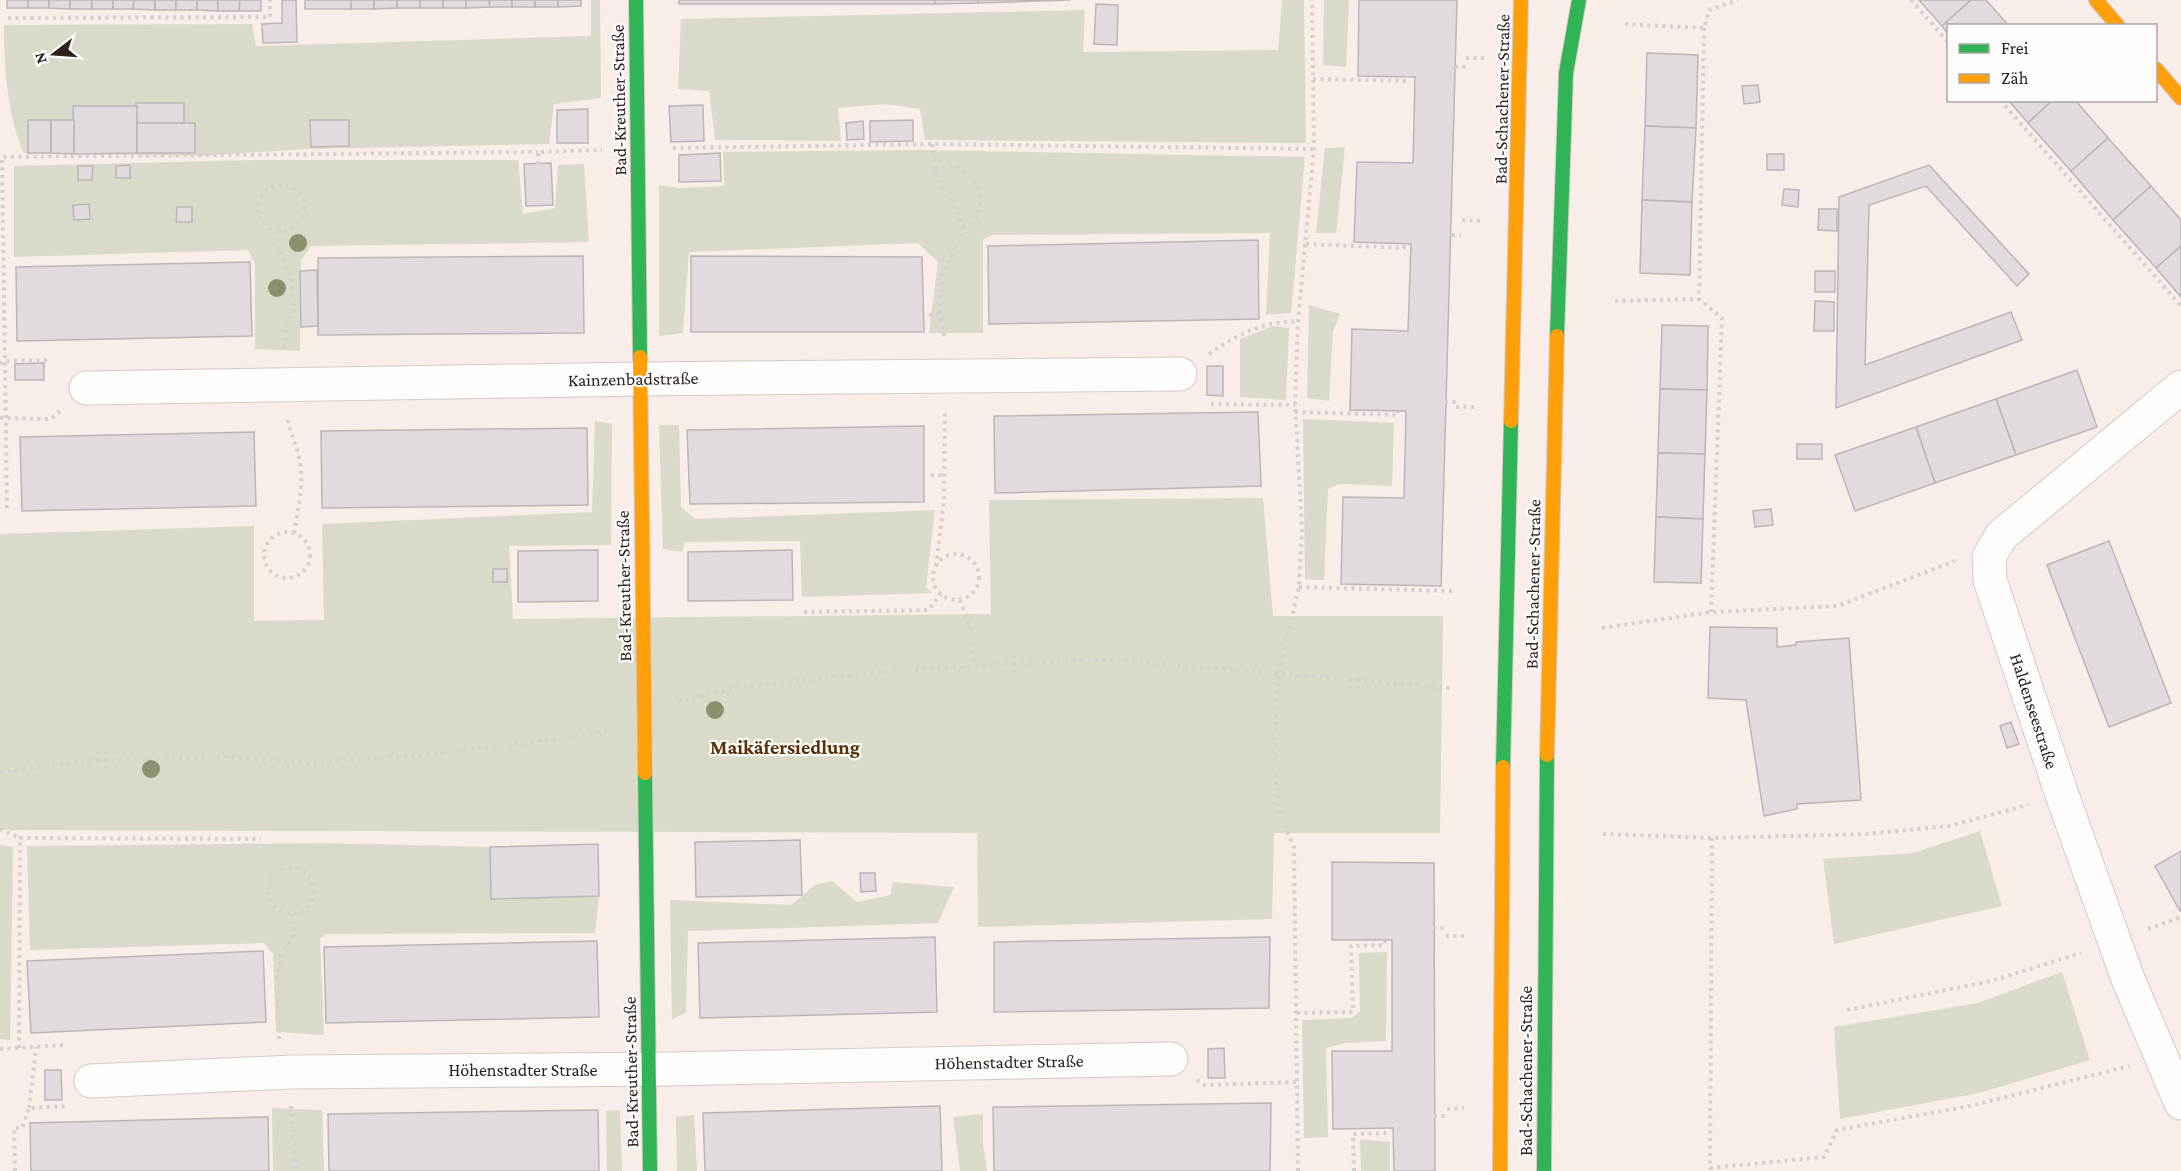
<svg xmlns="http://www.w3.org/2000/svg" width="2181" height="1171" viewBox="0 0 2181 1171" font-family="'Crimson Pro',serif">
<rect width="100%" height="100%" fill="#f8ede8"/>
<g fill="#dadaca">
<path d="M591,0H600L601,98L554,104L549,144L306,149L200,156L24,153C7,116 4,66 4,25L252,24L256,46L591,36Z"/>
<polygon points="1282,0 1304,0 1306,143 925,140 920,109 885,104 838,108 841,141 715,140 709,91 678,89 681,19 1085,10 1083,52 1278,50"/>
<polygon points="1324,0 1349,0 1346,67 1323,65"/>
<polygon points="1345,147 1336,233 1316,233 1325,148"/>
<polygon points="919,150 1305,157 1291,313 1266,315 1270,233 992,235 983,240 983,333 929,333 938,262 918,243 689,252 683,333 659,336 659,185 680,188 724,186 723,152"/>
<polygon points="253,160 518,160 523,214 555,208 558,165 584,164 589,242 311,246 301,260 300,351 255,349 255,264 248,250 14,257 14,166"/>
<polygon points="1309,305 1340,314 1333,332 1329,401 1307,398"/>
<polygon points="1273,326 1289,328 1286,400 1240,397 1240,339"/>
<polygon points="1303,419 1394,423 1392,486 1339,484 1328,489 1324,580 1305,579"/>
<polygon points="595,421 612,424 611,545 509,546 513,619 991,614 989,500 1263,498 1273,616 1443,616 1440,833 1274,833 1272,919 978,927 977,833 0,830 0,534 254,526 254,621 324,620 322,524 592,512"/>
<polygon points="659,425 679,425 681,507 695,519 935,510 926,587 932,593 802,597 800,541 685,542 682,552 663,549"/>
<polygon points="1980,831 2002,906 1834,944 1823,859 1913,853"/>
<polygon points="322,843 490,847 491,899 599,896 595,933 326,934 320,939 324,1035 276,1032 273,954 264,943 30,950 27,846"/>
<polygon points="0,845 13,847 10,1040 0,1039"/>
<polygon points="832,881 857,902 890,895 893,882 954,887 938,923 688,931 686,1013 672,1019 670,900 791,905 815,885"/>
<polygon points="1387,952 1386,1041 1345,1043 1326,1048 1328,1137 1304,1138 1302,1020 1351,1018 1360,1012 1359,953"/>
<polygon points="2062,972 2090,1060 1979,1093 1840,1119 1834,1027 1978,1003"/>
<polygon points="272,1108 322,1110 324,1171 273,1171"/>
<polygon points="620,1110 622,1171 607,1171 606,1111"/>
<polygon points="983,1114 983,1143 987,1171 960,1171 953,1117"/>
<polygon points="694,1115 697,1171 677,1171 676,1117"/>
<polygon points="1360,1139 1390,1142 1390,1171 1361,1171"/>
</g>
<g fill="#e1dade" stroke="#bcb5b8" stroke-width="1.5">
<rect x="7" y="0" width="21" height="8"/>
<rect x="28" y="0" width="21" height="8"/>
<polygon points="49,0 70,0 70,9 49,8"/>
<rect x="70" y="0" width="22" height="9"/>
<rect x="92" y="0" width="21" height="9"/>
<polygon points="113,0 134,0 133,9 113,9"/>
<polygon points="134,0 155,0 155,10 133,9"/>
<rect x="155" y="0" width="21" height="10"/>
<rect x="176" y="0" width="21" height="10"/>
<polygon points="197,0 218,0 218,11 197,10"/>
<polygon points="218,0 240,0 239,11 218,11"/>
<polygon points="240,0 261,0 261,11 239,11"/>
<polygon points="282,0 296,0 297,42 263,43 262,24 282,23"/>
<rect x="305" y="0" width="46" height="9"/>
<rect x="351" y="0" width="23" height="9"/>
<polygon points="374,0 397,0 397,8 374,9"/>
<rect x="397" y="0" width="23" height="8"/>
<rect x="420" y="0" width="23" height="8"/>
<rect x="443" y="0" width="23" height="8"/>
<polygon points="466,0 489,0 490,7 466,8"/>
<polygon points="489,0 512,0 512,7 490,7"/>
<rect x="512" y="0" width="23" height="7"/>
<rect x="535" y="0" width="23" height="7"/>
<polygon points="558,0 581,0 581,6 558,7"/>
<rect x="679" y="0" width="256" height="4"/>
<polygon points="935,0 978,0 978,3 935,4"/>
<polygon points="978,0 1070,0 978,3"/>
<polygon points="1359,0 1457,0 1441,586 1341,584 1343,497 1404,498 1406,411 1350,410 1352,329 1408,331 1411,244 1354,242 1357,162 1413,163 1415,77 1358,76"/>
<polygon points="1919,0 1971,0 1942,26"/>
<polygon points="1971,0 1986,0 2009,26 1948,26 1948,34 1942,26"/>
<polygon points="1096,4 1118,5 1117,45 1094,44"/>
<polygon points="1647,53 1698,55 1696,128 1645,126"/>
<polygon points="1758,85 1760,102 1744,104 1742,86"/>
<polygon points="2008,100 2053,100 2028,123"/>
<polygon points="2053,100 2075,100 2108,138 2071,171 2028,123"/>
<polygon points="136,103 184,103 184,123 137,123"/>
<polygon points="703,105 704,141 671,142 669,106"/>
<polygon points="73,106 137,106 137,153 74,154"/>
<polygon points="588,109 588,143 557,143 557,110"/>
<rect x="28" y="120" width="23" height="33"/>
<polygon points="51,120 74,120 74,154 51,153"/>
<polygon points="310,120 349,120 349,146 311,147"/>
<polygon points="913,120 913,141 870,142 870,121"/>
<polygon points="863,121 864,139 847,140 846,123"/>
<rect x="137" y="123" width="58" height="30"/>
<polygon points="1645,126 1696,128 1692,202 1642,200"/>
<polygon points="2108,138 2151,186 2113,220 2071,171"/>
<polygon points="720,153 721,181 679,182 679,155"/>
<rect x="1767" y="154" width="17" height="16"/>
<polygon points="551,163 553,205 526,206 524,164"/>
<polygon points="130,165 130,178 116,178 116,166"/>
<polygon points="1929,165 2029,274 2017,286 1926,186 1869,205 1865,365 2011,312 2022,340 1836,408 1839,197"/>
<polygon points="78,166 93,166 92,180 78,180"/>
<polygon points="2151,186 2181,220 2181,246 2156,268 2113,220"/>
<polygon points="1784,189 1799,190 1798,207 1782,205"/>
<polygon points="1642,200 1692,202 1690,275 1640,273"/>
<polygon points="89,204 90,219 74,220 73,205"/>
<polygon points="177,207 192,207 192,222 176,222"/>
<polygon points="1819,209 1837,209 1837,231 1818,230"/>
<polygon points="1258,240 1259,319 989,324 988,246"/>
<polygon points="2181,246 2181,297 2156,268"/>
<polygon points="583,256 584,333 318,335 318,258"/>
<polygon points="691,256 922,257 924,332 691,332"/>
<polygon points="250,262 252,336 17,341 16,267"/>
<polygon points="317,270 318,326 301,327 300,271"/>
<rect x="1815" y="271" width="20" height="21"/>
<polygon points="1815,301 1834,302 1834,331 1814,331"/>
<polygon points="1662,325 1708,326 1707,390 1660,389"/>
<polygon points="44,363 44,380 15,380 15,364"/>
<polygon points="1207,366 1223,366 1223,396 1207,395"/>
<polygon points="2077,370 2097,427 2016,455 1996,399"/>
<polygon points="1660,389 1707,390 1705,454 1658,453"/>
<polygon points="1996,399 2016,455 1935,483 1916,427"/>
<polygon points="1258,412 1261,486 995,493 994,416"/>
<polygon points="924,426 924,502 690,504 687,430"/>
<polygon points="1916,427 1935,483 1855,511 1835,455"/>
<polygon points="587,428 588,505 322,508 321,431"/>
<polygon points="254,432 256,506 22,511 20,437"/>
<rect x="1797" y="444" width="25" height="15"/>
<polygon points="1658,453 1705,454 1703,519 1656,517"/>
<polygon points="1771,509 1773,525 1755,527 1753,511"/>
<polygon points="1656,517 1703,519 1701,583 1654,582"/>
<polygon points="2109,541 2171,703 2109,727 2047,565"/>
<polygon points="598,550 598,601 518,602 518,551"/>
<polygon points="792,550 793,600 688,601 688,552"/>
<rect x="493" y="569" width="14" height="13"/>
<polygon points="1710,627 1777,628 1777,647 1796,645 1796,642 1849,638 1861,800 1797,804 1797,809 1764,816 1746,700 1708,698"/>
<polygon points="2011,722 2019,744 2007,748 2000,726"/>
<polygon points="800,840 802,895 696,897 695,842"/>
<polygon points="598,844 599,896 491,899 490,847"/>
<polygon points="2181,851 2181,911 2180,911 2155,866"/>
<polygon points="1332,862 1434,863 1435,1171 1394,1171 1393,1128 1333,1129 1332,1051 1392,1051 1392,940 1332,940"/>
<polygon points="860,873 875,873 876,891 861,892"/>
<polygon points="935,937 937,1012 700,1018 698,943"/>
<polygon points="1270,937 1269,1008 994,1012 994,942"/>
<polygon points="597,941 599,1017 326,1023 324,947"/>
<polygon points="263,951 266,1022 31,1033 27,961"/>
<polygon points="1224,1048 1225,1078 1208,1078 1208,1049"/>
<polygon points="45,1070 61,1070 62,1100 45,1100"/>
<polygon points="1271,1103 1270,1171 994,1171 993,1107"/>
<polygon points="940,1106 942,1171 705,1171 703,1113"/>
<polygon points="598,1110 599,1171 329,1171 328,1114"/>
<polygon points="268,1117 269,1171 31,1171 30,1123"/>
</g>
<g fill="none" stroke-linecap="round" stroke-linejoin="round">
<g stroke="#d5cac4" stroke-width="35">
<g id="street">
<polyline points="2181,387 2001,536 1989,557 1990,580 2061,792 2128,979 2181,1103"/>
<polyline points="86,388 639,379 1180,374"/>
<polyline points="91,1081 291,1072 668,1069 1171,1059"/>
</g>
</g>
<g stroke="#d5cac4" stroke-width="16">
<g id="fast">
<polyline points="636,0 640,357"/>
<polyline points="1557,336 1566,73 1579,0"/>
<polyline points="1503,767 1511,421"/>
<polyline points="645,773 650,1171"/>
<polyline points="1544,1171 1547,755"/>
</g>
</g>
<g stroke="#d5cac4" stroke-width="16">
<g id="slow">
<polyline points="2096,0 2118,26"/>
<polyline points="2156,69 2181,98"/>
<polyline points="640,357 645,773"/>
<polyline points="1511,421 1521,0"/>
<polyline points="1547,755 1557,336"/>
<polyline points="1500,1171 1503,767"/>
</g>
</g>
<g stroke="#d4d0cf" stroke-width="4" stroke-dasharray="3 4.5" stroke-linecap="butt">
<polyline points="1911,0 1948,42"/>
<polyline points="8,18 270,17 270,0"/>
<polyline points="1625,24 1704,28 1709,10 1738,0"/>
<polyline points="1704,28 1699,299 1722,318 1711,612"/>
<polyline points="1466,58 1486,58"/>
<polyline points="1455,67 1466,67"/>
<polyline points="1313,79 1407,81 1407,76"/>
<polyline points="2000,100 2181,306"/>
<polyline points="932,144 938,183 950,195 963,226 957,247 942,273 940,314 945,341"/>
<polyline points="673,148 932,144 1314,149"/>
<polyline points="538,164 538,152 602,150"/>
<path d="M935,171L956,166C980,180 987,197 974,222L963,226"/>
<circle cx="281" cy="208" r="23"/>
<polyline points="1462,220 1482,221"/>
<polyline points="280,230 278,247 291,274 294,310 286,325 284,350"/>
<polyline points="1452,235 1461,235"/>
<polyline points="1306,244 1404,248 1404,244"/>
<polyline points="1615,301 1699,299"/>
<polyline points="929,315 940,314"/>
<path d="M1209,354C1237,334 1263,322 1298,321"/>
<polyline points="0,364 4,361 49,360"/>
<polyline points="1445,402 1456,402"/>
<polyline points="1211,404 1295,405"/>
<polyline points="1456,407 1476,407"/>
<polyline points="1295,412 1398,415 1398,411"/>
<polyline points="0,418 51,419 60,411"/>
<path d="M288,420C290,433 296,444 299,457C305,482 298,509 294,533"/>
<polyline points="931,475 944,475"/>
<polyline points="7,508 2,157 538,152"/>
<circle cx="287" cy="555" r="23"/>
<circle cx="956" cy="577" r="23"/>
<polyline points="936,566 944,501 945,411"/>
<polyline points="1299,587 1452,591"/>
<polyline points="960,600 971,629 974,664"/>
<polyline points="804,612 928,610 941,594"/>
<polyline points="1602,628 1711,612 1837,606 1955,561"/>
<polyline points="678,702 738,687 898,670 1106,659 1450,688"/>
<polyline points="0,772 95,760 231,757 305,763 410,756 585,736 611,730"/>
<polyline points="0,829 20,838"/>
<polyline points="1603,834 1712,838 1866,834 1949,826 2028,805"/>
<polyline points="1712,838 1710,1168 1824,1157 1837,1130 1970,1106 2129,1066"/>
<circle cx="291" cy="891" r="23"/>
<polyline points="1433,928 1446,928"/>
<polyline points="2148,929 2181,917"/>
<polyline points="1446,936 1466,936"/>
<polyline points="1847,1010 1991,981 2081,953"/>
<polyline points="1297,1013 1353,1012 1351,946 1385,945 1385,940"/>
<polyline points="279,1039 277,973 281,955 295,933 293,914"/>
<polyline points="19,1048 20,838 261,839"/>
<polyline points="0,1049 66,1045"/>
<polyline points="1197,1080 1204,1085 1298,1082"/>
<polyline points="291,1106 296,1171"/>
<polyline points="29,1108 36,1047"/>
<polyline points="1447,1109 1464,1108"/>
<polyline points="1434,1116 1447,1116"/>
<polyline points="15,1171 14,1128 22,1128 29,1108 68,1106"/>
<polyline points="1298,1171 1294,847 1280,815 1274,764 1278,675 1299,587 1302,528 1295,405 1298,321 1314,149 1312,0"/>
<polyline points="1354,1171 1353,1134 1387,1133 1387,1128"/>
</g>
<use href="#street" stroke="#fefcfc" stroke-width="33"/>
<use href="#fast" stroke="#30b455" stroke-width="14"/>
<use href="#slow" stroke="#ff9f0a" stroke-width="14"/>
</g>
<g fill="#8d906f">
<circle cx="298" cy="243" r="9"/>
<circle cx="277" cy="288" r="9"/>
<circle cx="715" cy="710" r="9"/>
<circle cx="151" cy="769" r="9"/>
</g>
<g text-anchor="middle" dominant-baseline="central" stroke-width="4.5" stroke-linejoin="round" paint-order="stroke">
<g font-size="18" fill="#2e231c" stroke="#fdfdfd">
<text transform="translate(1502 99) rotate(-89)">Bad-Schachener-Straße</text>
<text transform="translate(619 100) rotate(-91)">Bad-Kreuther-Straße</text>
<text transform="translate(633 379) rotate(-1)">Kainzenbadstraße</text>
<text transform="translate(1533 584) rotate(-89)">Bad-Schachener-Straße</text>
<text transform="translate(624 586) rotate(-91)">Bad-Kreuther-Straße</text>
<text transform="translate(2034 711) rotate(72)">Haldenseestraße</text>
<text transform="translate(1009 1062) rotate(-1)">Höhenstadter Straße</text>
<text x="523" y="1070">Höhenstadter Straße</text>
<text transform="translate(1526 1071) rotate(-90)">Bad-Schachener-Straße</text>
<text transform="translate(631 1072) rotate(-91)">Bad-Kreuther-Straße</text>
</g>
<g font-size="20" font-weight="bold" fill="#592f04" stroke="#fdfdfd">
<text x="785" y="747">Maikäfersiedlung</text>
</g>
</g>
<rect x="1947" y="24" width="210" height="78" fill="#fdfdfd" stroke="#aaa6a3" stroke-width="1.5"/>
<rect x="1959" y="44" width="30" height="9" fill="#30b455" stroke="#aaa6a3" stroke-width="1.5"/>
<text x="2001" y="54" font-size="18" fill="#2e231c">Frei</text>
<rect x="1959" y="74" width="30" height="9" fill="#ff9f0a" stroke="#aaa6a3" stroke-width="1.5"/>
<text x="2001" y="84" font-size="18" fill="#2e231c">Zäh</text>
<g transform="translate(54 54) rotate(253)" stroke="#fdfdfd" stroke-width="4.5" paint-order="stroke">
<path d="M0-4.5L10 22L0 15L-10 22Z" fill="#2e231c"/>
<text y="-9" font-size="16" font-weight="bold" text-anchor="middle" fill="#2e231c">N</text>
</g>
</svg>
